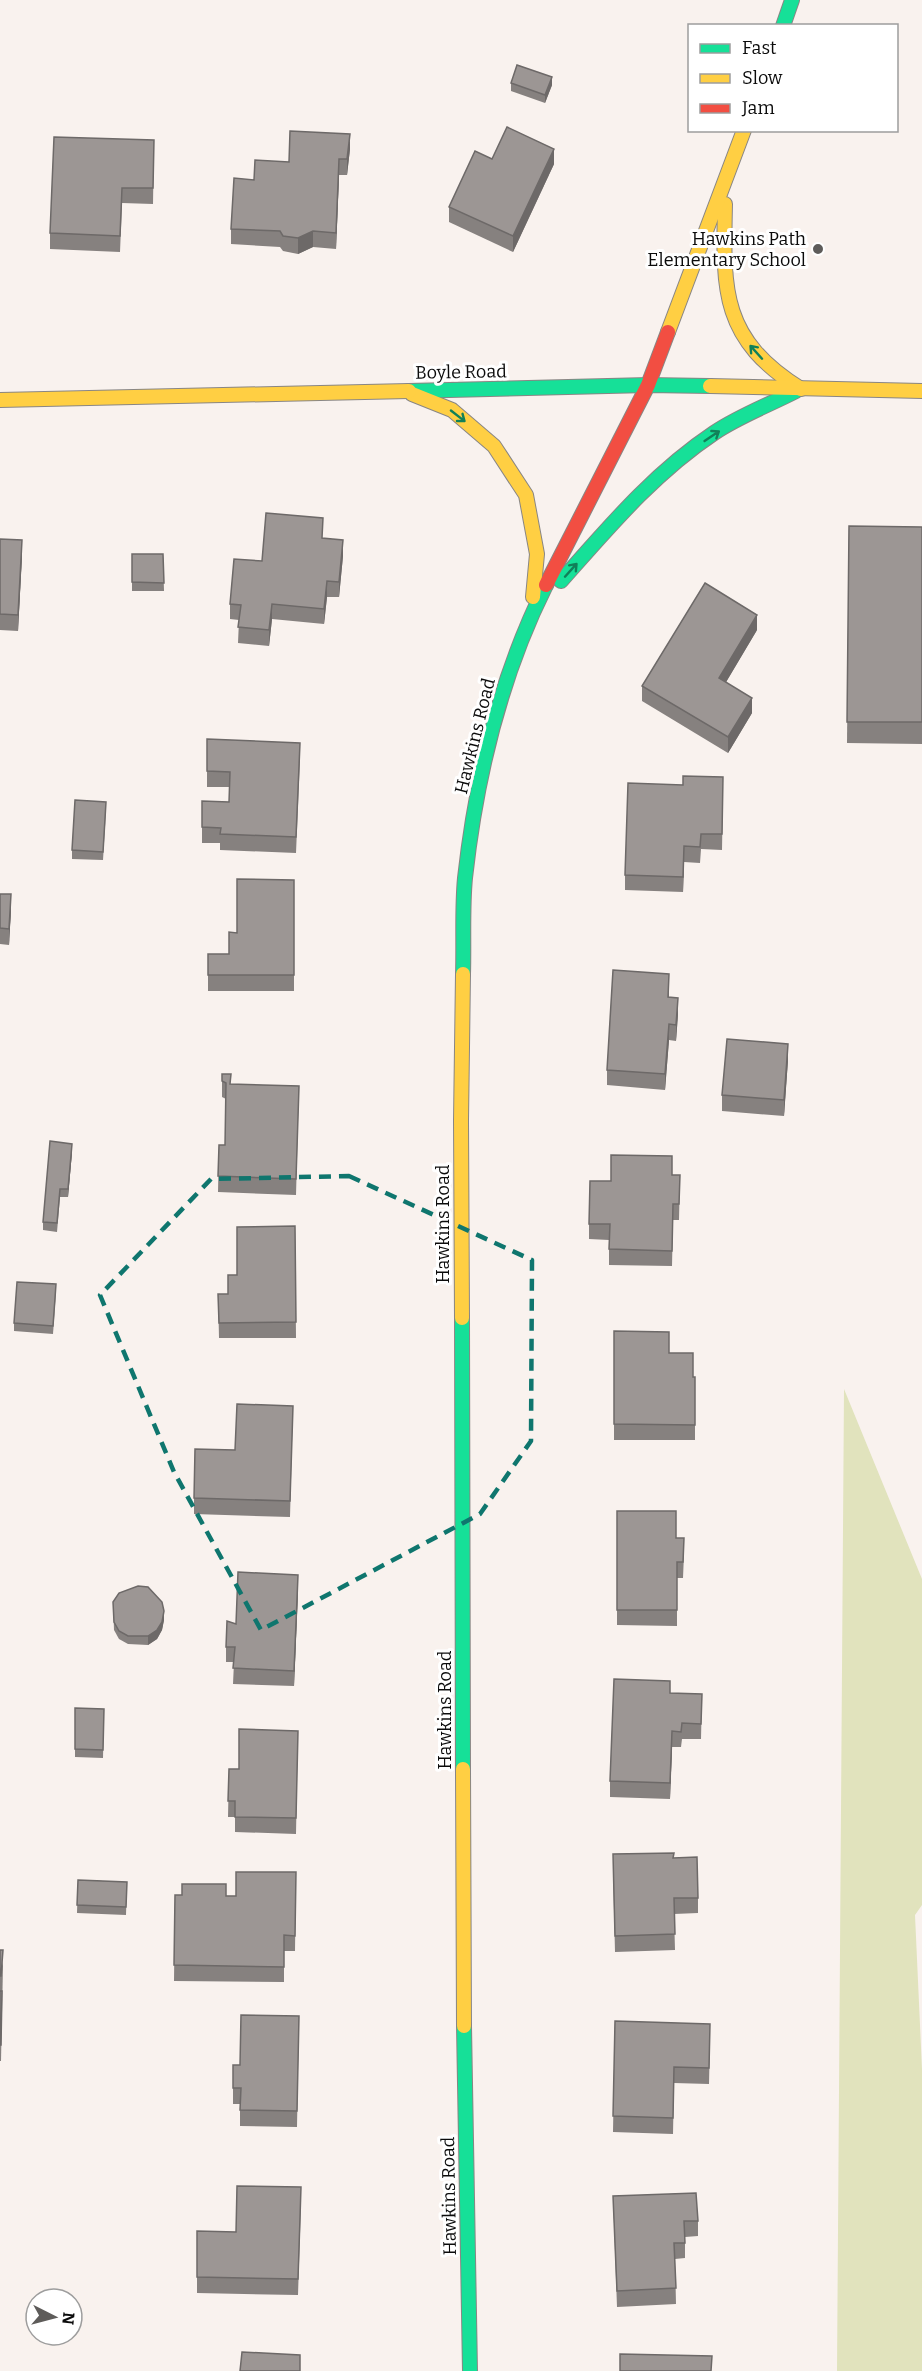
<svg xmlns="http://www.w3.org/2000/svg" width="922" height="2371" viewBox="0 0 922 2371" font-family="Bitter,serif">
<rect width="100%" height="100%" fill="#f9f2ee"/>
<polygon fill="#e1e3bd" points="844,1389 922,1579 922,1905 915,1915 922,2069 922,2371 837,2371"/>
<g fill="none" stroke-linecap="round" stroke-linejoin="round">
<g stroke="#898684" stroke-width="16">
<g id="fast">
<polyline points="783,26 792,0"/>
<polyline points="409,391 648,385 710,386"/>
<path d="M561,581C608,528 654,473 714,433C739,416 769,405 796,391"/>
<path d="M463,974C464,942 462,909 465,878C476,778 501,675 546,585"/>
<polyline points="462,1318 463,1769"/>
<polyline points="464,2026 470,2371"/>
</g>
</g>
<g stroke="#898684" stroke-width="16">
<g id="slow">
<path d="M725,204C723,291 721,339 801,389"/>
<polyline points="668,332 744,130"/>
<polyline points="710,386 922,391"/>
<polyline points="412,394 452,410 494,446 526,495 537,554 533,597"/>
<polyline points="0,400 409,391"/>
<polyline points="462,1318 461,1121 463,974"/>
<polyline points="463,1769 464,2026"/>
</g>
</g>
<g stroke="#898684" stroke-width="16">
<polyline id="jam" points="546,585 648,385 668,332"/>
</g>
<use href="#fast" stroke="#16e098" stroke-width="14"/>
<use href="#slow" stroke="#ffcf43" stroke-width="14"/>
<use href="#jam" stroke="#f24e42" stroke-width="14"/>
</g>
<g fill="#86817f">
<polygon points="511,83 552,85 545,103 511,91"/>
<polygon points="154,140 153,204 122,203 120,252 50,249 50,233"/>
<polygon points="350,149 347,175 339,175 336,249 313,247 298,254 283,251 280,247 231,244 231,229 254,180"/>
<polygon points="492,159 554,164 513,252 449,222 449,207"/>
<polygon points="0,519 0,539 22,556 18,631 0,630"/>
<polygon points="849,526 922,527 922,744 847,743"/>
<polygon points="323,538 343,556 339,597 327,597 324,624 272,619 269,646 238,643 239,620 230,619 230,604 262,561"/>
<polygon points="132,554 163,554 164,591 132,591"/>
<polygon points="757,630 726,682 752,713 728,753 642,701 642,686"/>
<polygon points="207,739 300,758 296,853 220,850 220,843 202,843 202,801 229,802 230,787 207,787"/>
<polygon points="723,792 722,850 701,849 700,863 684,862 683,892 625,890 625,875"/>
<polygon points="106,810 103,860 72,859 72,850"/>
<polygon points="294,880 294,991 208,991 208,954 229,954 237,933"/>
<polygon points="0,894 11,910 9,945 0,944"/>
<polygon points="669,990 669,998 678,1014 676,1041 669,1040 665,1090 607,1085 607,1070"/>
<polygon points="788,1060 784,1116 722,1111 722,1095"/>
<polygon points="222,1081 231,1084 299,1086 296,1195 218,1192 219,1145 225,1145 226,1099 222,1097"/>
<polygon points="72,1152 68,1197 60,1197 57,1232 43,1230 43,1222"/>
<polygon points="672,1175 680,1175 679,1220 673,1220 672,1266 609,1265 609,1240 589,1239 589,1224 611,1181"/>
<polygon points="295,1226 296,1338 219,1338 218,1294 228,1294 237,1275"/>
<polygon points="56,1292 53,1334 14,1331 14,1323"/>
<polygon points="614,1331 669,1353 693,1377 695,1377 695,1440 614,1440"/>
<polygon points="293,1406 290,1517 194,1514 194,1498 235,1450"/>
<polygon points="617,1511 676,1538 684,1554 683,1578 677,1578 677,1626 617,1625"/>
<polygon points="298,1591 294,1686 233,1684 234,1662 226,1662 226,1647 236,1624"/>
<polygon points="113,1602 164,1620 162,1630 157,1639 148,1645 128,1644 119,1639 114,1630"/>
<polygon points="670,1693 702,1694 701,1739 682,1739 681,1747 672,1747 670,1799 610,1797 610,1781"/>
<polygon points="75,1708 104,1709 103,1758 75,1757"/>
<polygon points="298,1731 296,1834 235,1832 235,1817 228,1817 229,1769 239,1769"/>
<polygon points="674,1858 698,1898 698,1913 674,1914 675,1950 615,1952 613,1870"/>
<polygon points="296,1872 295,1951 284,1951 284,1982 174,1981 175,1895 236,1896"/>
<polygon points="78,1880 127,1882 126,1915 77,1913"/>
<polygon points="0,1950 3,1966 1,2061 0,2061"/>
<polygon points="299,2016 297,2127 240,2126 240,2104 233,2104 233,2088 240,2065"/>
<polygon points="615,2021 710,2040 709,2084 674,2083 673,2134 613,2132"/>
<polygon points="613,2196 698,2221 698,2236 685,2237 685,2258 675,2259 676,2304 617,2307"/>
<polygon points="301,2203 298,2295 197,2293 197,2231 236,2232"/>
</g>
<g fill="#6d6968">
<polygon points="552,77 552,85 545,103 545,95"/>
<polygon points="350,134 350,149 347,175 347,159"/>
<polygon points="554,149 554,164 513,252 513,236"/>
<polygon points="339,159 339,175 336,249 336,233"/>
<polygon points="313,231 313,247 298,254 298,238"/>
<polygon points="22,540 22,556 18,631 18,615"/>
<polygon points="343,540 343,556 339,597 339,582"/>
<polygon points="327,581 327,597 324,624 324,609"/>
<polygon points="272,604 272,619 269,646 269,630"/>
<polygon points="757,615 757,630 719,694 719,678"/>
<polygon points="752,698 752,713 728,753 728,737"/>
<polygon points="684,846 684,862 683,892 683,877"/>
<polygon points="11,894 11,910 9,945 9,929"/>
<polygon points="678,998 678,1014 676,1041 676,1025"/>
<polygon points="669,1024 669,1040 665,1090 665,1074"/>
<polygon points="788,1044 788,1060 784,1116 784,1100"/>
<polygon points="72,1144 72,1152 68,1197 68,1189"/>
<polygon points="298,1575 298,1591 294,1686 294,1671"/>
<polygon points="164,1611 164,1620 162,1630 157,1639 148,1645 148,1636"/>
<polygon points="672,1731 672,1747 670,1799 670,1783"/>
</g>
<g fill="#9c9694" stroke="#6d6968" stroke-width="1.5">
<polygon points="517,65 552,77 545,95 511,83"/>
<polygon points="507,127 554,149 513,236 449,207 475,151 492,159"/>
<polygon points="290,131 350,134 347,159 339,159 336,233 313,231 298,238 283,236 280,231 231,229 234,178 254,180 255,160 289,162"/>
<polygon points="54,137 154,140 153,188 122,188 120,236 50,233"/>
<polygon points="266,513 323,518 322,538 343,540 339,582 327,581 324,609 272,604 269,630 238,627 241,605 230,604 234,559 262,561"/>
<polygon points="849,526 922,527 922,722 847,722"/>
<polygon points="0,539 22,540 18,615 0,614"/>
<polygon points="132,554 163,554 164,583 132,582"/>
<polygon points="705,583 757,615 719,678 752,698 728,737 642,686"/>
<polygon points="207,739 300,743 296,837 220,834 221,828 202,827 202,801 229,802 230,772 207,771"/>
<polygon points="683,776 723,777 722,834 701,834 700,847 684,846 683,877 625,875 628,783 683,785"/>
<polygon points="75,800 106,802 103,852 72,850"/>
<polygon points="237,879 294,880 294,975 208,975 208,954 229,954 229,932 237,933"/>
<polygon points="0,894 11,894 9,929 0,928"/>
<polygon points="613,970 669,974 668,997 678,998 676,1025 669,1024 665,1074 607,1070"/>
<polygon points="727,1039 788,1044 784,1100 722,1095"/>
<polygon points="222,1074 231,1074 230,1084 299,1086 296,1179 218,1176 219,1145 225,1145 226,1083 222,1081"/>
<polygon points="50,1141 72,1144 68,1189 60,1189 57,1223 43,1222"/>
<polygon points="611,1155 672,1156 672,1175 680,1175 679,1204 673,1204 672,1251 609,1249 610,1224 589,1224 590,1181 611,1181"/>
<polygon points="295,1226 296,1322 219,1323 218,1294 228,1294 228,1275 237,1275 237,1227"/>
<polygon points="17,1282 56,1284 53,1326 14,1323"/>
<polygon points="614,1331 669,1332 669,1353 693,1353 693,1377 695,1377 695,1425 614,1424"/>
<polygon points="237,1404 293,1406 290,1501 194,1498 195,1449 235,1450"/>
<polygon points="617,1511 676,1511 676,1538 684,1538 683,1562 677,1562 677,1610 617,1610"/>
<polygon points="238,1572 298,1575 294,1671 233,1668 235,1647 226,1647 227,1621 236,1624"/>
<polygon points="138,1586 148,1587 162,1602 164,1611 162,1622 157,1630 148,1636 128,1636 119,1631 114,1622 113,1602 119,1593"/>
<polygon points="614,1679 670,1681 670,1693 702,1694 701,1724 682,1723 681,1732 672,1731 670,1783 610,1781"/>
<polygon points="75,1708 104,1709 103,1750 75,1749"/>
<polygon points="239,1729 298,1731 296,1818 235,1817 235,1801 228,1801 229,1769 239,1769"/>
<polygon points="674,1853 673,1858 697,1857 698,1898 674,1898 675,1934 615,1936 613,1854"/>
<polygon points="236,1872 296,1872 295,1936 284,1935 284,1967 174,1965 175,1895 182,1895 182,1884 226,1884 226,1896 236,1896"/>
<polygon points="78,1880 127,1882 126,1907 77,1905"/>
<polygon points="0,1950 3,1950 1,1976 0,1976"/>
<polygon points="0,1991 2,1991 1,2045 0,2045"/>
<polygon points="241,2015 299,2016 297,2111 240,2110 241,2088 233,2088 233,2065 240,2065"/>
<polygon points="615,2021 710,2024 709,2068 674,2067 673,2118 613,2116"/>
<polygon points="237,2186 301,2187 298,2279 197,2277 197,2231 236,2232"/>
<polygon points="696,2193 698,2221 684,2221 685,2243 674,2243 676,2288 617,2291 613,2196"/>
<polygon points="242,2352 300,2355 300,2371 240,2371"/>
<polygon points="620,2354 712,2356 711,2371 620,2371"/>
</g>
<defs><path id="oneway-shaft" d="M-6 0H5M1.5-3L5.5 0L1.5 3" fill="none" stroke-width="1.6" stroke-linecap="round" stroke-linejoin="round" transform="scale(1.5)"/></defs>
<g stroke="#118059">
<use href="#oneway-shaft" transform="translate(756 352) rotate(-132)"/>
<use href="#oneway-shaft" transform="translate(458 416) rotate(38)"/>
<use href="#oneway-shaft" transform="translate(712 436) rotate(-34)"/>
<use href="#oneway-shaft" transform="translate(571 570) rotate(-48)"/>
</g>
<path fill="none" stroke="#0f766e" stroke-width="4.5" stroke-dasharray="12 8" stroke-linejoin="round" d="M349,1176L532,1260L531,1441L480,1514L261,1630L174,1472L100,1295L211,1179Z"/>
<circle fill="#5e5c5a" stroke="#fff" stroke-width="2" cx="818" cy="249" r="6"/>
<g text-anchor="middle" dominant-baseline="central" stroke-width="6" stroke-linejoin="round" paint-order="stroke">
<g font-size="18" fill="#0b0b0b" stroke="#fff" text-anchor="end">
<text x="806" y="239">Hawkins Path<tspan x="806" dy="21">Elementary School</tspan></text>
</g>
<g font-size="18" fill="#0b0b0b" stroke="#fff">
<text transform="translate(461 372) rotate(-1)">Boyle Road</text>
<text transform="translate(475 736) rotate(-76)">Hawkins Road</text>
<text transform="translate(443 1224) rotate(-90)">Hawkins Road</text>
<text transform="translate(445 1710) rotate(-90)">Hawkins Road</text>
<text transform="translate(449 2196) rotate(-91)">Hawkins Road</text>
</g>
</g>
<rect x="688" y="24" width="210" height="108" fill="#ffffff" stroke="#9d9d9d" stroke-width="1.5"/>
<rect x="700" y="44" width="30" height="9" fill="#16e098" stroke="#9d9d9d" stroke-width="1.5"/>
<text x="742" y="54" font-size="18" fill="#0b0b0b">Fast</text>
<rect x="700" y="74" width="30" height="9" fill="#ffcf43" stroke="#9d9d9d" stroke-width="1.5"/>
<text x="742" y="84" font-size="18" fill="#0b0b0b">Slow</text>
<rect x="700" y="104" width="30" height="9" fill="#f24e42" stroke="#9d9d9d" stroke-width="1.5"/>
<text x="742" y="114" font-size="18" fill="#0b0b0b">Jam</text>
<g transform="translate(54 2317) rotate(96)"><circle r="28" fill="#ffffff" stroke="#9d9d9d" stroke-width="1.5"/>
<path d="M0-4.5L10 22L0 15L-10 22Z" fill="#5e5c5a"/>
<text y="-9" font-size="16" font-weight="bold" text-anchor="middle" fill="#0b0b0b">N</text>
</g>
</svg>
